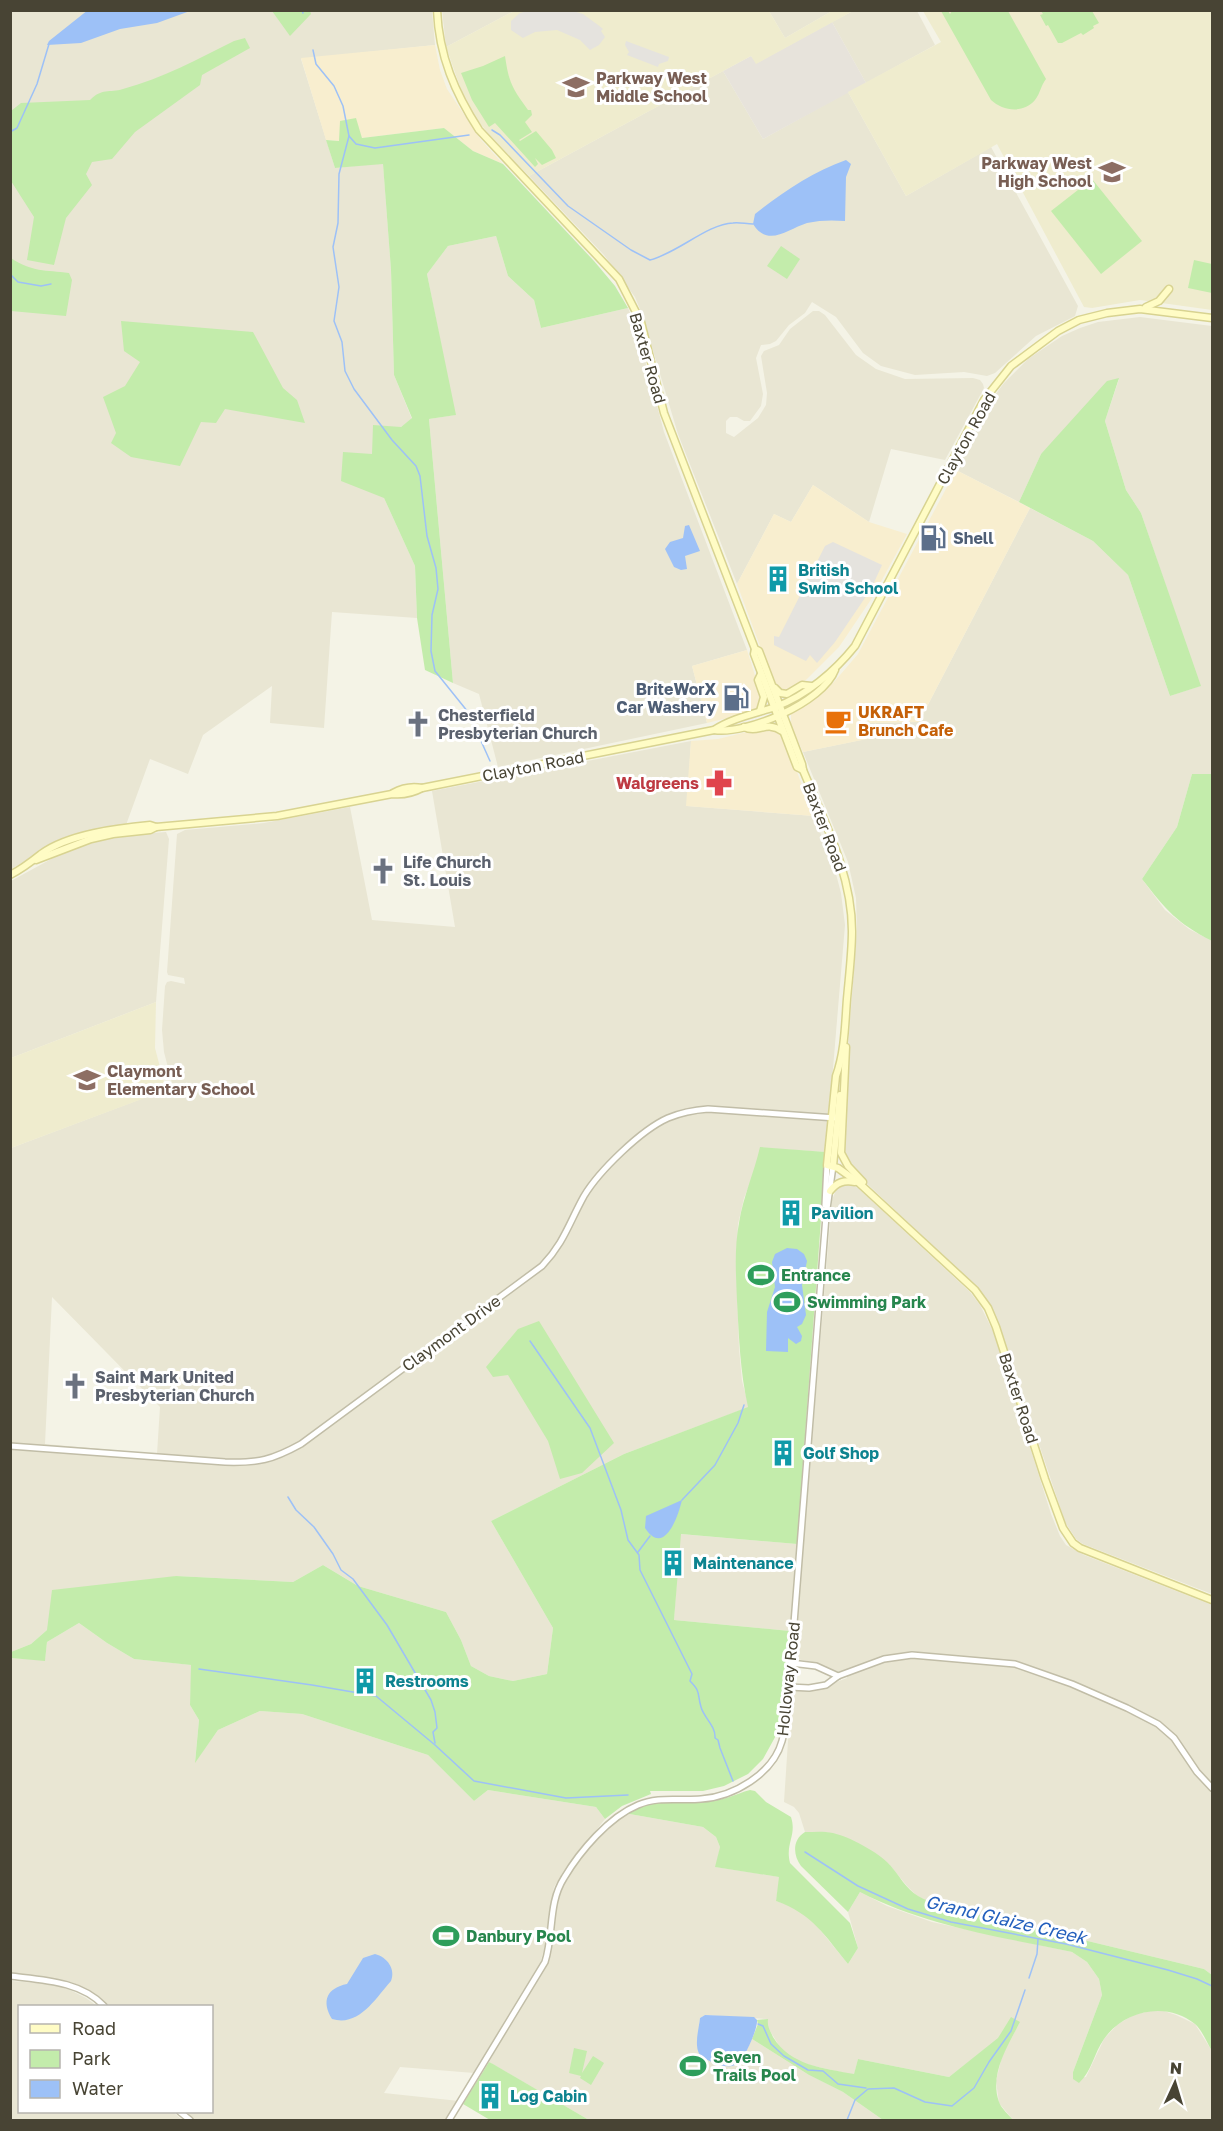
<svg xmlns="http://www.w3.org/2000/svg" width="1223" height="2131" viewBox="0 0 1223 2131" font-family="'Golos Text',sans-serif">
<rect width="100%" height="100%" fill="#f4f3e6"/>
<g fill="#e9e6d3" fill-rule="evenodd">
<polygon points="442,10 514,11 446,47"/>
<polygon points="11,11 432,11 435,45 301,59 335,168 383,163 391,270 394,375 412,419 401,427 384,498 415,566 417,618 332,612 324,728 270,723 272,686 203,735 188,774 150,759 126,825 98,829 56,843 11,869"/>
<polygon points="769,11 832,11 785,38"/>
<polygon points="853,11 917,11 935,45 866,83 832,22"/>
<polygon points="723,71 763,139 848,92 906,196 991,147 1078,306 1075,316 1036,336 995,373 987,376 964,372 915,375 881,366 863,353 836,317 812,302 805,313 789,325 776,341 770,344 761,345 756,358 763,394 761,406 750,421 744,421 737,417 730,417 726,421 726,433 734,437 758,418 766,405 767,393 761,356 764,351 779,345 790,329 813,311 819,311 825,315 856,355 876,369 905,379 973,378 980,380 983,384 984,388 945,460 891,449 869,522 813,485 791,522 774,514 737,584 678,434 642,314 635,297 604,255 529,176"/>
<polygon points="496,236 508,276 534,300 541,328 628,308 637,330 664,432 747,650 692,666 707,723 498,767 479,694 453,683 429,419 455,415 427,274 448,246"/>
<polygon points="1140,317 1212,326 1212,774 1192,774 1177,827 1142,879 1165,910 1189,929 1212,941 1212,1594 1083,1544 1076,1539 1065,1522 1008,1351 995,1314 986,1299 966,1277 861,1178 850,1166 842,1152 841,1138 857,930 856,898 848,862 803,752 866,739 868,723 919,722 1030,508 1093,541 1128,575 1170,696 1200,686 1141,513 1126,490 1105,421 1119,379 1041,454 1019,502 956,470 995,395 1004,383 1028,359 1062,336 1080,328 1098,322"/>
<path d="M691,741L687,806L814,816L836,874L841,893L845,925L826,1152L761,1148L755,1171L744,1198L738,1224L736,1261L739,1348L742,1381L749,1407L624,1454L491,1521L553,1628L547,1674L513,1681L489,1676L471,1666L461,1640L446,1612L358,1586L323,1565L293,1582L176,1576L47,1630L31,1644L11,1652V1148L173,1087L164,1052L162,1030L165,986L167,982L171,981L185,984L184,978L168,975L167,972L177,834L185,830L264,823L350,807L372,920L455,927L432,791ZM52,1297L160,1407L157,1454L45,1444Z"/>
<polygon points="166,832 169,839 156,1002 11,1058 11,881 75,846 113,836"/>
<polygon points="844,1184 852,1185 858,1188 970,1292 980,1305 994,1333 1051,1514 1060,1536 1066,1545 1084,1555 1212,1605 1212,1975 1204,1969 975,1914 973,1906 945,1906 927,1901 917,1896 907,1886 889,1864 827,1832 805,1832 799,1813 794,1807 784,1802 791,1696 796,1691 818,1689 847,1678 845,1671 835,1671 813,1662 796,1659 794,1657 832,1200 836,1190 840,1186"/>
<polygon points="680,1534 797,1544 790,1631 674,1620"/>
<polygon points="79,1623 107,1643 134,1659 192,1665 190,1705 199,1720 195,1762 218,1730 260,1711 302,1714 428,1755 474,1801 488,1790 596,1807 605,1819 561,1876 554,1887 545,1946 539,1967 474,2073 400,2067 384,2093 459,2101 446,2120 192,2120 183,2112 212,2112 212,2006 107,2006 90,1991 71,1982 11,1974 10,1658 45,1660 47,1642"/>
<polygon points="624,1813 703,1827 716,1837 720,1847 716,1867 780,1877 776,1901 794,1907 812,1920 848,1964 858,1948 848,1912 860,1892 887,1906 932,1922 1072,1952 1087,1962 1099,1979 1102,1995 1073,2072 1073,2079 1086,2077 1104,2039 1117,2025 1133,2015 1158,2009 1176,2015 1195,2024 1212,2051 1212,2120 1013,2120 999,2103 996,2081 1002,2056 1020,2022 949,2077 858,2059 854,2075 805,2064 789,2056 780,2047 767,2026 767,2019 705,2015 700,2018 697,2046 741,2062 752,2039 809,2075 843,2092 883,2120 589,2120 489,2062 551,1952 556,1910 562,1887 576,1864 608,1827"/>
<polygon points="11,1981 51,1984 68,1989 86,1998 97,2006 20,2006 20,2112 173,2112 182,2120 11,2120"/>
</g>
<g fill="#f8eecf">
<polygon points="435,45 440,70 447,89 481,140 503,164 473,151 444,128 362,138 355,118 339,141 326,140 301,58"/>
<polygon points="956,470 1030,508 919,722 868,723 867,739 803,752 791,726 791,714 834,682 858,654"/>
<polygon points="813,485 869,522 907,534 872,598 839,647 807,679 790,691 785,692 776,689 737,584 774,514 791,522"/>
<polygon points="747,650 761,695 760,707 740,715 707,723 692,666"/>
<polygon points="767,727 780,731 783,736 814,816 686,806 691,741 718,739"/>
</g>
<polygon fill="#e7e3db" points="832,22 866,83 763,139 723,71 751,56 757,63"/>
<g fill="#efecce">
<polygon points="514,11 769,11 785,38 832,11 853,11 756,64 751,56 529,176 491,137 475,117 463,95 446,47"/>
<polygon points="923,11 1212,11 1212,310 1140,300 1092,308 1084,307 997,144 906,196 848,92 941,42"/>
<polygon points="156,1002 155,1048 166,1090 11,1148 11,1058"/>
</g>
<g fill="#c3ecab">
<polygon points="272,11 310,11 311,14 290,36"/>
<path d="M941,11H948L950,14L952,11H1008L1046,79C1041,85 1040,94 1035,100C1023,114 1003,111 991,100Z"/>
<polygon points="1041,11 1092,11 1099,23 1093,26 1094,28 1083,35 1081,33 1062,43 1058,43 1048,25 1046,26 1040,15 1043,14"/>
<path d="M245,38L250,48L202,75L200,85L135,132L112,159L92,162L86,174L92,185L66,218L54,265L27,260L34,217L11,181V111L21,103L90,100C102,88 109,93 123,89C163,78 198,59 234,41Z"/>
<path d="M505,56C509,83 512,88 528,110H531L532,115L525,122L532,132L519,140L520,141L536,131L552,150L556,158L542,165L535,158L538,164L535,167L495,123L489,127L472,100L461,73L483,66Z"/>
<polygon points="356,118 362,138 444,128 473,151 503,164 594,261 615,286 628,308 541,328 534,300 508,276 496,236 448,246 427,274 456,415 429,419 453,683 425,670 417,618 415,566 384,498 341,481 343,452 372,454 373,425 401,427 412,418 394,375 391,270 383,164 335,168 326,140 339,141 340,121"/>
<polygon points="1092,179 1142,241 1101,274 1051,211"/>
<polygon points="781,246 800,259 787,279 767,266"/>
<path d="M11,258C31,272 46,270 69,273L72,280L66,316L11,311Z"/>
<polygon points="1194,260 1212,264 1212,293 1188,288"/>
<polygon points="121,321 253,332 283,388 297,400 305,423 225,409 216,423 201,422 180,466 131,457 111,443 116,433 103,397 125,386 140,362 124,351"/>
<polygon points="1119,378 1105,421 1126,490 1141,513 1201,686 1170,696 1128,575 1093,541 1019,502 1041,454 1107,381"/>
<path d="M1192,774H1212V941C1177,923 1166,910 1142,879L1177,827Z"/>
<path d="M760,1147L826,1152L797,1544L681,1534L674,1620L790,1631L779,1730L763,1759L748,1774L724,1786L703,1791H650L651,1794L622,1806L605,1819L596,1807L488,1790L474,1801L428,1755L302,1714L260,1711L218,1730L195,1763L199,1720L190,1705L191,1665L134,1659L107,1643L79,1623L47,1642L45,1661L11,1658V1652L31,1644L47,1630L52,1590L176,1576L293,1582L323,1565L358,1586L446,1612L461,1640L471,1666L489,1676L513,1681L547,1674L553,1628L491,1521L624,1454L748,1407C740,1372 739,1337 737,1301C736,1275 734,1249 739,1223C743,1197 754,1173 760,1147Z"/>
<polygon points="539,1321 614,1443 582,1473 560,1479 548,1441 508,1375 493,1377 486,1367 518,1329"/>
<path d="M750,1790L755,1791L766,1802L791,1817C797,1836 785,1843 790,1863L850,1923L858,1948L848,1964C825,1936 813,1914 776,1901L779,1877L715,1867L720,1847L716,1837L703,1827L624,1813C659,1797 673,1803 708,1801C724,1801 735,1794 750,1790Z"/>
<path d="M805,1832C814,1832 824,1831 833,1833C850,1837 878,1852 890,1865C899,1875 906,1889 918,1896C935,1906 954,1907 973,1906L975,1914L1204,1969L1212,1975V2051C1207,2043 1202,2030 1195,2024C1167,2001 1124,2010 1104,2039C1094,2053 1092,2071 1079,2083L1073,2079V2072L1102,1995L1099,1979L1087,1962L1072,1952C1000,1937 926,1926 860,1892L848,1912L801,1866C793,1855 792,1840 805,1832Z"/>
<path d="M1011,2017L1020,2022C1008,2046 989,2074 999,2102C1001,2108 1009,2115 1013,2120H883L843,2092L809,2075L752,2039L758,2024L757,2020L768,2019C767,2027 770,2030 773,2037C791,2066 823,2068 854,2074L858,2059L949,2077L998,2038Z"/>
<polygon points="574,2048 587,2051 582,2073 593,2056 604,2063 591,2085 580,2078 581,2076 569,2073"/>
<polygon points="489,2062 493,2064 589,2120 490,2120 463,2104"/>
</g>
<g fill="#e5e3de">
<polygon points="527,11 573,11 583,14 598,25 603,29 601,31 605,37 599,45 590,50 580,40 557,30 535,32 523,38 511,30 511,21 520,13"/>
<polygon points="626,41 669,57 668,61 659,64 658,67 627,55 629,52 625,45"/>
<polygon points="833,542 882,565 871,589 835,642 817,663 810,655 806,661 774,645 774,636 779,637 825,546"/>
</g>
<g fill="#9dc1f7">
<polygon points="88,10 190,10 190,11 157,23 120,29 81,43 47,45 49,41"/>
<path d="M846,160L851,164L846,177L845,221C833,220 820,220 807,223C788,229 768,248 753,224L755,214C783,192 812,172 846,160Z"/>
<polygon points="689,525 700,551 685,556 687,569 681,570 674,567 665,549 670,542 683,538 685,526"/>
<polygon points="787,1248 797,1249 804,1254 807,1261 802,1285 806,1315 802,1324 797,1327 802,1336 801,1341 796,1344 788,1338 788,1352 766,1351 767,1312 775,1287 772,1262 775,1254"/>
<path d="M682,1500C678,1517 664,1557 645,1528L646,1516Z"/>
<path d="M375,1954C387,1957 396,1969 391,1981C375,1999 359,2027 332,2019C321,2001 327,1988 347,1984L363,1958Z"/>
<path d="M705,2015L754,2017L757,2020C758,2028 744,2062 735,2065C728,2068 719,2065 712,2062C706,2059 700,2058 698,2051C695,2041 699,2028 700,2018Z"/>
</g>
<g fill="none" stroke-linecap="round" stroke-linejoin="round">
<g stroke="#9dc1f7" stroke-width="1.5">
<polyline points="302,10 303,13"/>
<polyline points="313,50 316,64 334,86 343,106 349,136 356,144 375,148 469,135"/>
<path d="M492,130L500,135L568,206L631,250L650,260C678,253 707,224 733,223C739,222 746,224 753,224"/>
<polyline points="10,132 17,128 37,84 49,44"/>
<polyline points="349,136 339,174 338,223 333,247 339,287 334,321 342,342 345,371 354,389 392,440 416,466 420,476 427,536 436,568 438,589 432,615 431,651 435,671 468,712 490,761"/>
<polyline points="10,274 18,282 41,286 51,284"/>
<path d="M530,1341L590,1428L621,1510L628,1540L639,1555L640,1570L692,1674L690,1681C701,1692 697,1693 701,1707C704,1718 716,1726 715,1738L718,1740L720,1748L733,1781"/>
<polyline points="288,1497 296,1510 314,1527 333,1554 341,1570 353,1579 387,1625 431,1700 435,1712 437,1728 433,1732 435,1743"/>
<polyline points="682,1500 715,1465 738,1423 744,1405"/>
<polyline points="638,1552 650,1536"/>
<polyline points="199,1669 312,1685 376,1696 435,1745 474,1781 566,1798 628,1795"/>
<polyline points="805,1852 858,1886 908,1909 951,1922 1066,1944 1168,1970 1197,1979 1212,1986"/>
<polyline points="1029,1978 1037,1954 1038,1939"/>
<polyline points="758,2024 763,2026 771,2044 784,2056 808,2070 823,2071 838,2084 866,2088"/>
<polyline points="847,2120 855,2100 868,2089 894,2088 925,2102 952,2106 974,2088 989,2062 1011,2031 1025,1990"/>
</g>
<g stroke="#c1bda7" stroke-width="8">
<g id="tertiary">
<polyline points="825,1205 827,1165"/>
<path d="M10,1446L225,1462C259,1463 272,1460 301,1444L542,1266C564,1243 569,1223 584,1196C599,1171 641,1130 668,1118C680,1113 694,1110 708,1109L836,1118"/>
<polyline points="791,1663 816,1666 838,1676"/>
<polyline points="789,1687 809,1688 826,1685 838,1676 884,1659 912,1655 1015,1664 1072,1684 1127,1708 1158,1724 1174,1738 1197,1772 1212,1788"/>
<path d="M10,1976C42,1980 81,1981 104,2006"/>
<polyline points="180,2112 190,2120"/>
<path d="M449,2120L545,1962C554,1934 548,1903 564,1878C580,1851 609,1817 638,1805C658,1796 679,1801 701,1799C733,1797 773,1774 782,1741C787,1724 787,1705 789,1687L826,1216L833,1166"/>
</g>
</g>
<g stroke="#d8d391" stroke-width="9">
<g id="secondary">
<path d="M437,10C439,56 455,93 479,130L619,279L641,322L664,413L755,649L759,651L802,764L803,770C824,821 852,874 852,931C852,953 849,976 847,999C845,1024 845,1051 836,1076L827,1165L838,1168L859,1183L975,1290L988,1308L996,1327L1045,1479L1063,1528L1073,1543L1080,1548L1212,1600"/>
<polyline points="1146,307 1159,301 1169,289"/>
<polyline points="755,649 754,654 797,767 803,770"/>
<polyline points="775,688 780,693 787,694 802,685 811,686"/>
<polyline points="760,711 764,697 758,680 761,674"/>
<path d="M744,727C758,734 766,720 782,731"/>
<path d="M714,730C747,735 823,702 835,670"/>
<path d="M393,793C402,788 412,786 422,788"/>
<polyline points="36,860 91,839 113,834 150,830 156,827"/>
<path d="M10,875C22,869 31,862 41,854C68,834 118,828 150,825L156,827L277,816L392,794C402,795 413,793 422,788L714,730C732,718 754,714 775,707C806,696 835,671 855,646L984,400L1011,366L1058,331L1079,320L1107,313L1140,309L1212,318"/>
<polyline points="846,1047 841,1153 848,1166 863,1182"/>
<polyline points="833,1166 840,1095"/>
<path d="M830,1191C837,1182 844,1180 855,1182"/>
</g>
</g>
<use href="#tertiary" stroke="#fff" stroke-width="5"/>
<use href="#secondary" stroke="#fffcc5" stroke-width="6"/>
</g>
<defs>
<g id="school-bare" transform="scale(2.07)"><path d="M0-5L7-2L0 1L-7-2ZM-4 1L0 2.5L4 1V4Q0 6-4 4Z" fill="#8d6e63" stroke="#fff" stroke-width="2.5" paint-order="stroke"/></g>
<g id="fuel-bare" transform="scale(2.07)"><path d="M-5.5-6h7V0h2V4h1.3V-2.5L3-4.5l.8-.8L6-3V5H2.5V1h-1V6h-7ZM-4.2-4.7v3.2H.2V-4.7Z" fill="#5c6f8a" stroke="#fff" stroke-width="2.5" paint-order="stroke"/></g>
<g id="building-bare" transform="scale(2.07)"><path d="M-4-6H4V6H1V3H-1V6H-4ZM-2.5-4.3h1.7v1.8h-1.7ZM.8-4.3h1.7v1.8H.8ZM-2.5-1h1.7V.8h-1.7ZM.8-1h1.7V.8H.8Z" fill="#0f9aa8" stroke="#fff" stroke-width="2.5" paint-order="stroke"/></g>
<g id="cafe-bare" transform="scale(2.07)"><path d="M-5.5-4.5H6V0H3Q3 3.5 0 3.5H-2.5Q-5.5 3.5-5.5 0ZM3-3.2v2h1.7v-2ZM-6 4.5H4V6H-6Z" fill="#e8710a" stroke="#fff" stroke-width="2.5" paint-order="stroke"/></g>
<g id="church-bare" transform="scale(2.07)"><path d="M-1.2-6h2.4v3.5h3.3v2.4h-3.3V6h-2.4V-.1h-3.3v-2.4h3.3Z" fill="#6b7280" stroke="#fff" stroke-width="2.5" paint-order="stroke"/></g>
<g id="pharmacy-bare" transform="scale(2.07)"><path d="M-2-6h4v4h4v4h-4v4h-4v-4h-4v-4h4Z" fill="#e0444e" stroke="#fff" stroke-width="2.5" paint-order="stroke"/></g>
<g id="stadium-bare" transform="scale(2.07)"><path d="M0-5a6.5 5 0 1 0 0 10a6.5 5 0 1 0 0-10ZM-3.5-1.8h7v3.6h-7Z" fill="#2e9e5b" stroke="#fff" stroke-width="2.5" paint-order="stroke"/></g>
</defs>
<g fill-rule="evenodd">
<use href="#school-bare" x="576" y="87"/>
<use href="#school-bare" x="1112" y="172"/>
<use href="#fuel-bare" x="933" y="538"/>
<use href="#building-bare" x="778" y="579"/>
<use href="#fuel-bare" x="736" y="698"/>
<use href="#cafe-bare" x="838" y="721"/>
<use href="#church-bare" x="418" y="724"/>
<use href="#pharmacy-bare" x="719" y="783"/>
<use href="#church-bare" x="383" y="871"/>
<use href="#school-bare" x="87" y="1080"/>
<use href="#building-bare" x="791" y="1213"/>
<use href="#stadium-bare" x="761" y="1275"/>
<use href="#stadium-bare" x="787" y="1302"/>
<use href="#church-bare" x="75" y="1386"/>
<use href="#building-bare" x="783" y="1453"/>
<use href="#building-bare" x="673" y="1563"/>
<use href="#building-bare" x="365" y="1681"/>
<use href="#stadium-bare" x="446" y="1936"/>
<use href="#stadium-bare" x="693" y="2066"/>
<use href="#building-bare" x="490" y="2096"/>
</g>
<g text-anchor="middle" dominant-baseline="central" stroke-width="6" stroke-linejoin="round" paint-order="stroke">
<g font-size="16" font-weight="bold" fill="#785e54" stroke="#fff" text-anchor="start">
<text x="596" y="78">Parkway West<tspan x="596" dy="18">Middle School</tspan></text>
<text x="1092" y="163" text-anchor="end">Parkway West<tspan x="1092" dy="18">High School</tspan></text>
<text x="107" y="1071">Claymont<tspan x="107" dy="18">Elementary School</tspan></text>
</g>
<g font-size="16" fill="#484434" stroke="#fff">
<text transform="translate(648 358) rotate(74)">Baxter Road</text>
<text transform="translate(966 438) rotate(-61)">Clayton Road</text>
<text transform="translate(533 766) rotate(-11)">Clayton Road</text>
<text transform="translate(825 827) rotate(69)">Baxter Road</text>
<text transform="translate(451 1333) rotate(-36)">Claymont Drive</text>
<text transform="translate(1019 1398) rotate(72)">Baxter Road</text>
<text transform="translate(788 1679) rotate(-84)">Holloway Road</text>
</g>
<g font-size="16" font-weight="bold" fill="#4e5e75" stroke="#fff" text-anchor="start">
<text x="953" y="538">Shell</text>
<text x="716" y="689" text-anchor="end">BriteWorX<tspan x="716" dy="18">Car Washery</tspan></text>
</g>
<g font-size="16" font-weight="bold" fill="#0d838f" stroke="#fff" text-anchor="start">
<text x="798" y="570">British<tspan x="798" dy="18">Swim School</tspan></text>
<text x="811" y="1213">Pavilion</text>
<text x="803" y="1453">Golf Shop</text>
<text x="693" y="1563">Maintenance</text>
<text x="385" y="1681">Restrooms</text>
<text x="510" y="2096">Log Cabin</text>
</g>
<g font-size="16" font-weight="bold" fill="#c56008" stroke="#fff" text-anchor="start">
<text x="858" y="712">UKRAFT<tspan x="858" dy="18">Brunch Cafe</tspan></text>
</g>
<g font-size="16" font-weight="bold" fill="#5b616d" stroke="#fff" text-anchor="start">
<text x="438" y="715">Chesterfield<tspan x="438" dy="18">Presbyterian Church</tspan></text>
<text x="403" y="862">Life Church<tspan x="403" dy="18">St. Louis</tspan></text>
<text x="95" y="1377">Saint Mark United<tspan x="95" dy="18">Presbyterian Church</tspan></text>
</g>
<g font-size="16" font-weight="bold" fill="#be3a42" stroke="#fff" text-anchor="end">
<text x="699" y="783">Walgreens</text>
</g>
<g font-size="16" font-weight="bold" fill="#27864d" stroke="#fff" text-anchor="start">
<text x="781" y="1275">Entrance</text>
<text x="807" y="1302">Swimming Park</text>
<text x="466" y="1936">Danbury Pool</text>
<text x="713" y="2057">Seven<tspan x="713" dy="18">Trails Pool</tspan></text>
</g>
<g font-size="18" font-style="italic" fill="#2460bd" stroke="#fff">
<text transform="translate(1006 1919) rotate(13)">Grand Glaize Creek</text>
</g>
</g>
<rect width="1223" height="2131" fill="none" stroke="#484434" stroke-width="24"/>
<rect x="18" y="2005" width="195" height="108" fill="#ffffff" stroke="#b6b4ae" stroke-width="1.5"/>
<rect x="30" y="2024" width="30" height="9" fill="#fffcc5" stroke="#b6b4ae" stroke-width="1.5"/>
<text x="72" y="2035" font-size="18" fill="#484434">Road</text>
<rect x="30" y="2050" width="30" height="18" fill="#c3ecab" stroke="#b6b4ae" stroke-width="1.5"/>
<text x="72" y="2065" font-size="18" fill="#484434">Park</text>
<rect x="30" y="2080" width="30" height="18" fill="#9dc1f7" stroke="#b6b4ae" stroke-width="1.5"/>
<text x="72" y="2095" font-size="18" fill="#484434">Water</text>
<g transform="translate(1175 2083) rotate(4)" stroke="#ffffff" stroke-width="4.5" paint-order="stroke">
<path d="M0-4.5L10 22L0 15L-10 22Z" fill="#484434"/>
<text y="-9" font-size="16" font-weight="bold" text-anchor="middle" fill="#484434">N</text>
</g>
</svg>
